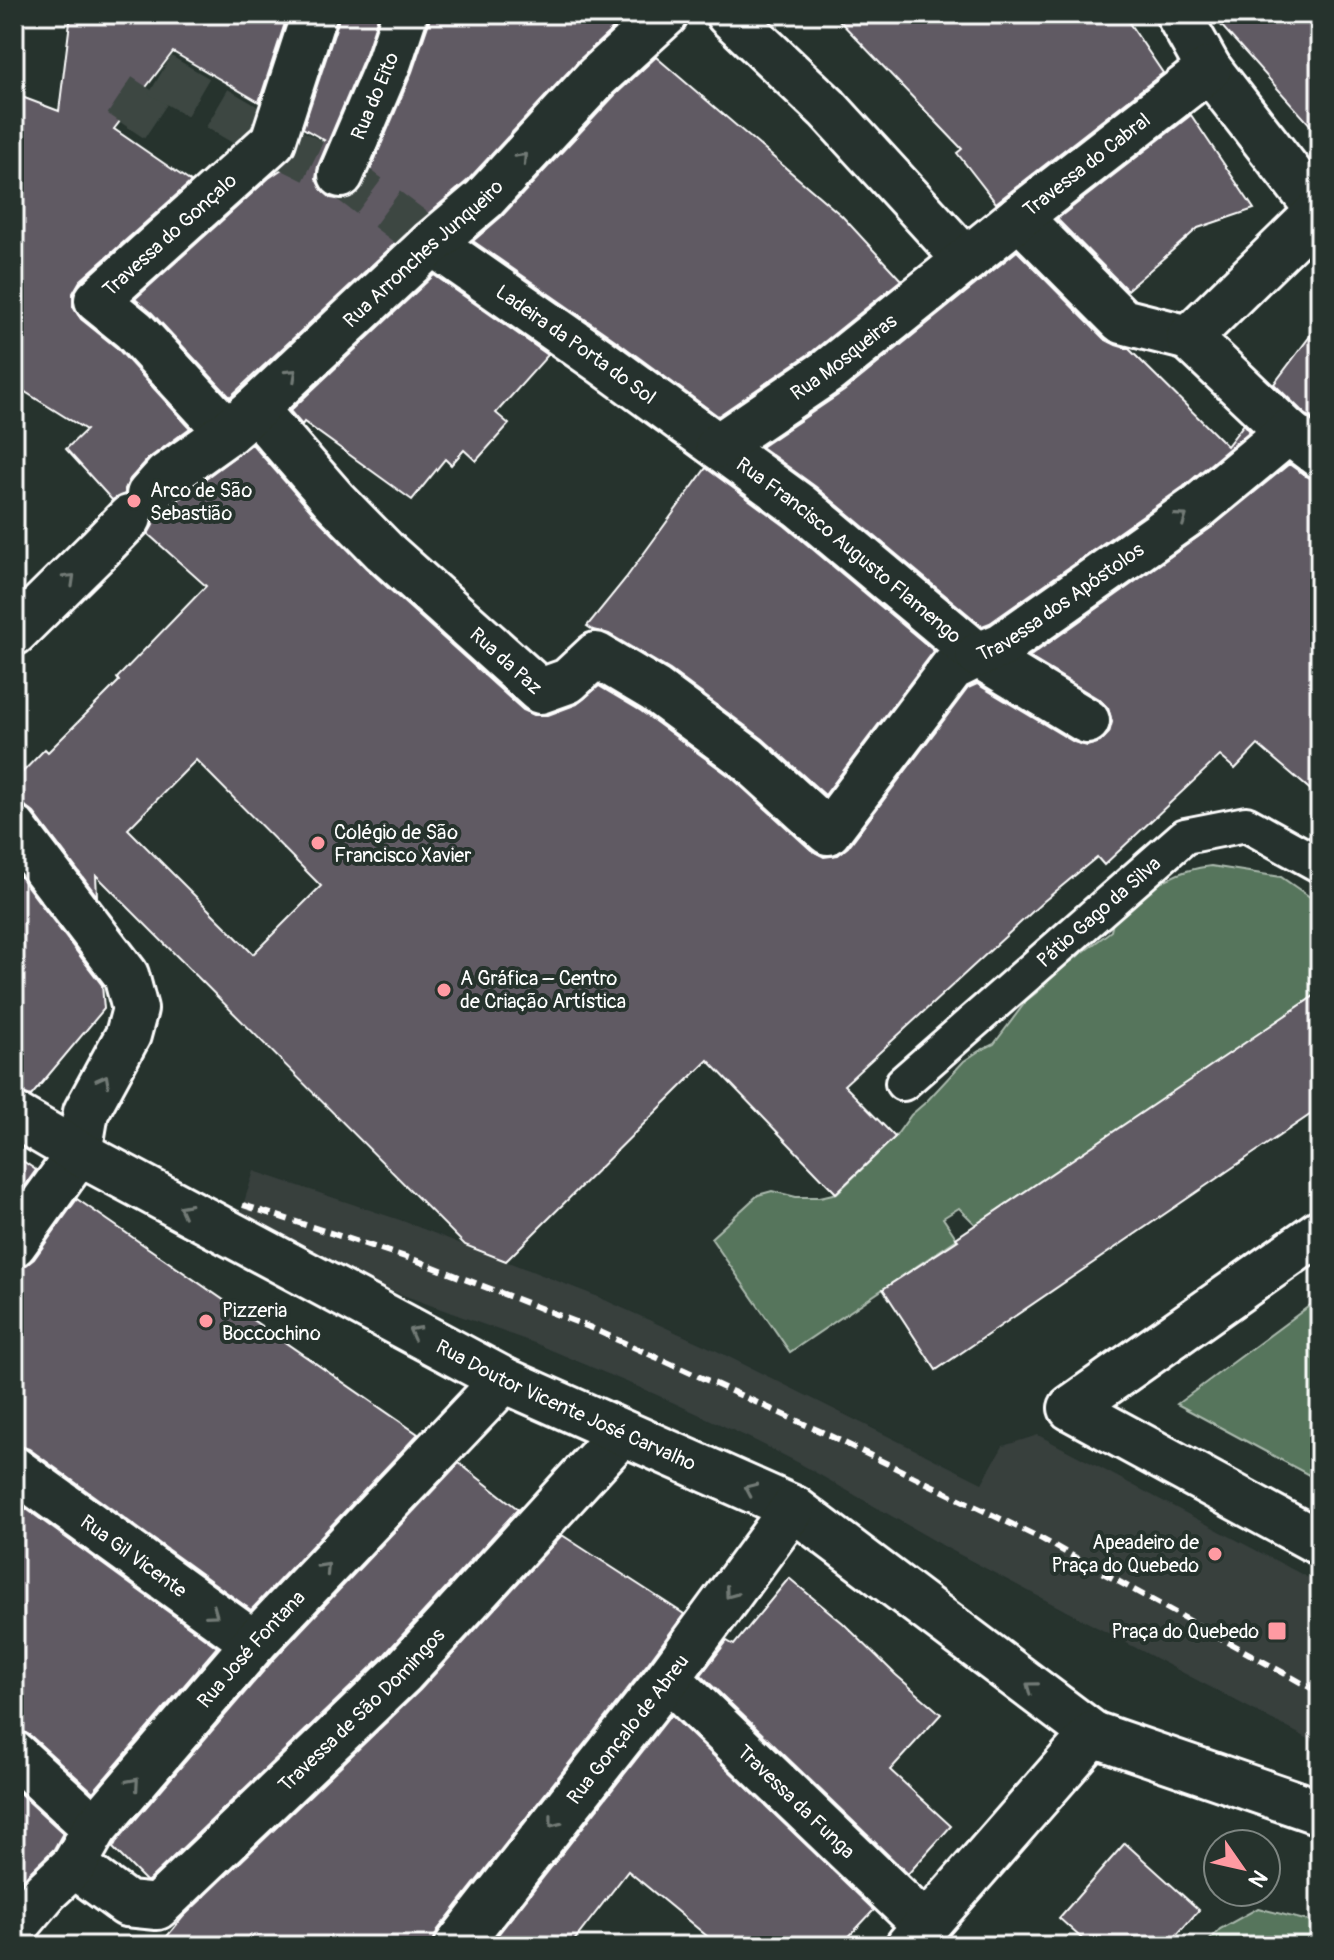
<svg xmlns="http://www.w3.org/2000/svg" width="1334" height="1960" viewBox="0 0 1334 1960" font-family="Pangolin,sans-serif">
<rect width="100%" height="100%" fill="#26332d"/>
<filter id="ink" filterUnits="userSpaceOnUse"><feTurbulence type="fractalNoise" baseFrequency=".0125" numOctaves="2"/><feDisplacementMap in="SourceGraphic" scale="16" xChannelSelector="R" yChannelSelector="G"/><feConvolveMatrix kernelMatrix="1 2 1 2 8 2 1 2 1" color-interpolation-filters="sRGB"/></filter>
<g filter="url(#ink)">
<polygon fill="#373f3d" points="254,1171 400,1220 596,1296 715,1350 982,1483 1003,1446 1038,1435 1320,1584 1320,1745 949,1549 799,1463 756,1441 657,1395 537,1344 378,1286 232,1239"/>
<g fill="#57745c" stroke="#abbaae" stroke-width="2">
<path d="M1211,866L1281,877L1320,904V992L977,1226L959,1208L943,1218L957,1239L790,1352L711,1238L758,1195L772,1191L796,1197H820L837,1193L895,1137L911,1115L926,1102L964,1061L979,1051L994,1044L1027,1000L1041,989L1053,975L1111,931L1115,913C1147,891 1171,870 1211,866Z"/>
<polygon points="1320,1298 1320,1481 1177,1404"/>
<polygon points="1258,1908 1320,1924 1320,1946 1204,1946 1220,1929"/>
</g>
<g fill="#605a63" stroke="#fff" stroke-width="2" fill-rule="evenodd">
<polygon points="71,14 288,14 259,102 173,52 114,129 191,182 80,281 73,293 73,307 81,319 117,348 190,428 148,459 130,479 125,489 125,494 112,500 66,449 86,430 14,385 14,94 59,111"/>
<polygon points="338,14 379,14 366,53 318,166 316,179 321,189 331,198 343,200 355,195 364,185 412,72 429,22 429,14 604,14 617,25 579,60 467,181 415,225 230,397 152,313 135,299 269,178 324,140 303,128 338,22"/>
<polygon points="833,14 1123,14 1163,73 996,203 957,153 962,149"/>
<polygon points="1211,14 1320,14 1320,136"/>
<polygon points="656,57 842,216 901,280 813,351 718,416 615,340 473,241 502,216 615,95"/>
<polygon points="1191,115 1254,209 1198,228 1127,290 1057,219"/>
<polygon points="1017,251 1104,339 1116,345 1129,349 1227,446 1244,424 1250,431 1183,487 990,623 982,626 816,487 761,447 844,391"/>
<polygon points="434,275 548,355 496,413 509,424 476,461 464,450 451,465 445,459 412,500 304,422 302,425 290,411"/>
<polygon points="1320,323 1320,425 1304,413 1274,384"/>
<path d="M252,444L316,517L366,568L523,710L534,715H548L577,704L599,686L641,711L732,778L811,850L824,857L838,855L848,847L968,688L977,684L1074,742L1087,746L1100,742L1109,733L1112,722L1108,708L1100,700L1029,657L1212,527L1289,464L1306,476L1320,480V798L1258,745L1235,769L1220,756L1104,865L1097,857L1044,901L844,1085L895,1137L836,1193L708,1060L506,1261L465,1245L96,875L97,896L34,813L24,805L14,804V781L45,749L48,752L119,681L117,678L206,586L148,534L153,525V519L167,512L183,495ZM196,760L321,886L253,954L128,829Z"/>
<polygon points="706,468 785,526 934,651 825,795 763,739 670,670 609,634 593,630 587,626 626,578"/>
<polygon points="14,869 102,985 104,1009 31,1096 14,1090"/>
<polygon points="1320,992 1320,1108 936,1370 883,1289 958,1240 956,1238"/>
<polygon points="14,1155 36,1170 14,1201"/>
<polygon points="77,1199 418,1434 251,1610 29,1449 14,1444 14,1269 25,1266 34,1259"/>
<polygon points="459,1463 518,1509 385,1654 148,1881 146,1881 113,1848 116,1842 273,1660"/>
<polygon points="14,1500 217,1647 93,1792 31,1736 20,1730 14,1730"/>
<polygon points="562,1535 684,1614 648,1663 437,1931 433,1946 159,1946 183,1917 420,1690"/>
<polygon points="789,1578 843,1623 896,1675 941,1714 890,1770 951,1826 908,1874 701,1675 727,1641 734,1645"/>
<polygon points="671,1715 874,1910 840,1946 719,1946 628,1871 570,1946 489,1946"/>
<polygon points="14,1788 63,1833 54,1849 29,1873 14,1890"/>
<polygon points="1125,1843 1199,1910 1167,1946 1090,1946 1059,1918"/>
</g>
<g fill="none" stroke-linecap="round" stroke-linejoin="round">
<polyline stroke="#3c4742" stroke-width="44" stroke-dasharray="44 22" stroke-linecap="butt" points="126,126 160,75"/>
<polyline stroke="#3c4742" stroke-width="44" stroke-dasharray="44 22" stroke-linecap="butt" points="160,75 273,141 341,175 432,243"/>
<g stroke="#fff" stroke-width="40">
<g id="service">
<path id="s1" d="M903,1083L1185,836L1246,824L1320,865"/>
</g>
</g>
<g stroke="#fff" stroke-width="50">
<g id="pedestrian">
<path id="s2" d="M341,175L389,62L405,14"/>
<polyline points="1019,217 1122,321 1189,338"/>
<path id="s3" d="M255,409L335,501L384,551L540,691L568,681L596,655L655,690L748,759L828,832L952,668L978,655"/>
<path id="s4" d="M228,432L134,330L97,300L273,141L314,14"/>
<path id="s5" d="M668,1678L926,1926"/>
<path id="s6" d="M74,1865L127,1904L157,1907L403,1672L622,1433"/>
</g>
</g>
<g stroke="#fff" stroke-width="50">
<g id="minor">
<polyline points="728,14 827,108 966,260"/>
<polyline points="1178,14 1209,69 1319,211"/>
<polyline points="1320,210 1189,338 1288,432 1320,456"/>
<path id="s7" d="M432,243L601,361L800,506L978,655L1087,721"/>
<path id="s8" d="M718,446L828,371L1019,217L1209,69"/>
<path id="s9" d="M149,495L166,476L228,432L255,409L432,243L484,199L597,77L666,14"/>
<polyline points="14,633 99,549 129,518"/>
<path id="s10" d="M978,655L1002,645L1198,507L1288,432"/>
<polyline points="14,828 126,975 135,1009 128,1035 86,1112 79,1153 14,1244"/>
<path id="s11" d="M14,1115L79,1153L504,1380L793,1508L1093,1734"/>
<polyline points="1320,1232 1071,1408 1320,1543"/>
<path id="s12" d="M14,1469L254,1643"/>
<polyline points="14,1754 95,1828"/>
<path id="s13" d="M14,1929L46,1891L74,1865L95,1828L254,1643L504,1380"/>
<path id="s14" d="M457,1946L668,1678L793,1508"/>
<polyline points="908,1946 1093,1734 1320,1812"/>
</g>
</g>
<use href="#service" stroke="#26332d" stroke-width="34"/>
<use href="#pedestrian" stroke="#26332d" stroke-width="44"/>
<use href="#minor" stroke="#26332d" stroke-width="44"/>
<polyline stroke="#fff" stroke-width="6" stroke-dasharray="12 6" stroke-linecap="butt" points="243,1205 418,1261 589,1327 822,1432 1040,1538 1320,1693"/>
</g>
<defs><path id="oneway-chevron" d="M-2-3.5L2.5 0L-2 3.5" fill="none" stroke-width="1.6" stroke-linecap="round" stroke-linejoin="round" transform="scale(2)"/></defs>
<g stroke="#727a76">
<use href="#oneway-chevron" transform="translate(522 158) rotate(-47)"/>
<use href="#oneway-chevron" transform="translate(292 374) rotate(-43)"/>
<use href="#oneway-chevron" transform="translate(1182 518) rotate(-35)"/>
<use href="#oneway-chevron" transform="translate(70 579) rotate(-44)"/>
<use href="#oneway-chevron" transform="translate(104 1080) rotate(-62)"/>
<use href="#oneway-chevron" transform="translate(184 1209) rotate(-152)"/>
<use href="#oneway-chevron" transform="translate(414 1332) rotate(-152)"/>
<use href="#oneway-chevron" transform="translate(750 1489) rotate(-156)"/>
<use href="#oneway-chevron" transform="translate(325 1568) rotate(-47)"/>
<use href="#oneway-chevron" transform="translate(730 1593) rotate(126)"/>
<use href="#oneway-chevron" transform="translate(213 1613) rotate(36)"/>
<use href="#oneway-chevron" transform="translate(1031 1687) rotate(-143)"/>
<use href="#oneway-chevron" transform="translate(134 1783) rotate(-49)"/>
<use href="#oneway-chevron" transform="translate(554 1822) rotate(128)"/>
</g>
</g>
<g fill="#ff9aa2" stroke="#26332d" stroke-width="3">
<circle cx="134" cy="501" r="8"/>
<circle cx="318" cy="843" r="8"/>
<circle cx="444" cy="990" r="8"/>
<circle cx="206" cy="1321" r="8"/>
<circle cx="1215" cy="1554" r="8"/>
<rect x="1267" y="1621" width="20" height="20" rx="4"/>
</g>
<g text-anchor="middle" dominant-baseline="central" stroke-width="8" stroke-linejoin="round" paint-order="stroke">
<g font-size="20" fill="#fff" stroke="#26332d">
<text stroke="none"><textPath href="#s2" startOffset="86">Rua do Eito</textPath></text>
<text stroke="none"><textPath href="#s8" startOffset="464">Travessa do Cabral</textPath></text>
<text stroke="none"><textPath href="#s4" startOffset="284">Travessa do Gonçalo</textPath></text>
<text stroke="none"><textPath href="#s9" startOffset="366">Rua Arronches Junqueiro</textPath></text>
<text stroke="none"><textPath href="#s7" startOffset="176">Ladeira da Porta do Sol</textPath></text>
<text stroke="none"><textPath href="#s8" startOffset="154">Rua Mosqueiras</textPath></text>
<text stroke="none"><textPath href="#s7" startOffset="518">Rua Francisco Augusto Flamengo</textPath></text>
<text stroke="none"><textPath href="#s10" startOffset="98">Travessa dos Apóstolos</textPath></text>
<text stroke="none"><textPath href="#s3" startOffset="356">Rua da Paz</textPath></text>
<text stroke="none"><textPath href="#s1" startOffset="260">Pátio Gago da Silva</textPath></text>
<text stroke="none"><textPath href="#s11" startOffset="624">Rua Doutor Vicente José Carvalho</textPath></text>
<text stroke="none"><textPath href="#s12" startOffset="148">Rua Gil Vicente</textPath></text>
<text stroke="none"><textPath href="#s13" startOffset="368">Rua José Fontana</textPath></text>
<text stroke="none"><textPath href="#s6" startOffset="380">Travessa de São Domingos</textPath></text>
<text stroke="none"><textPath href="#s14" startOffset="276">Rua Gonçalo de Abreu</textPath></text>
<text stroke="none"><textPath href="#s5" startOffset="178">Travessa da Funga</textPath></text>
</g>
<g font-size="20" fill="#fff" stroke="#26332d" text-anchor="start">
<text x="150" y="490">Arco de São<tspan x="150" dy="23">Sebastião</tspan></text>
<text x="334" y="832">Colégio de São<tspan x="334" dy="23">Francisco Xavier</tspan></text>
<text x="460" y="978">A Gráfica – Centro<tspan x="460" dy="23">de Criação Artística</tspan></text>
<text x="222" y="1310">Pizzeria<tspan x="222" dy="23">Boccochino</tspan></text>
<text x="1199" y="1542" text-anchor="end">Apeadeiro de<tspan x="1199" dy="23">Praça do Quebedo</tspan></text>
<text x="1259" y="1631" text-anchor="end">Praça do Quebedo</text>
</g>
</g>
<rect width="1334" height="1960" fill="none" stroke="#26332d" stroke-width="48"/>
<rect x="24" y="24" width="1286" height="1912" fill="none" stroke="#fff" stroke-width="3" filter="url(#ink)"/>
<g transform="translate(1242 1868) rotate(124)"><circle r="38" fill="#26332d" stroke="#7d8581" stroke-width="2"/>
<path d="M0-6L14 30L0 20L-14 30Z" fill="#ff9aa2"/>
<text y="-12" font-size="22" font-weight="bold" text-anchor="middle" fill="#ffffff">N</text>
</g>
</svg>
